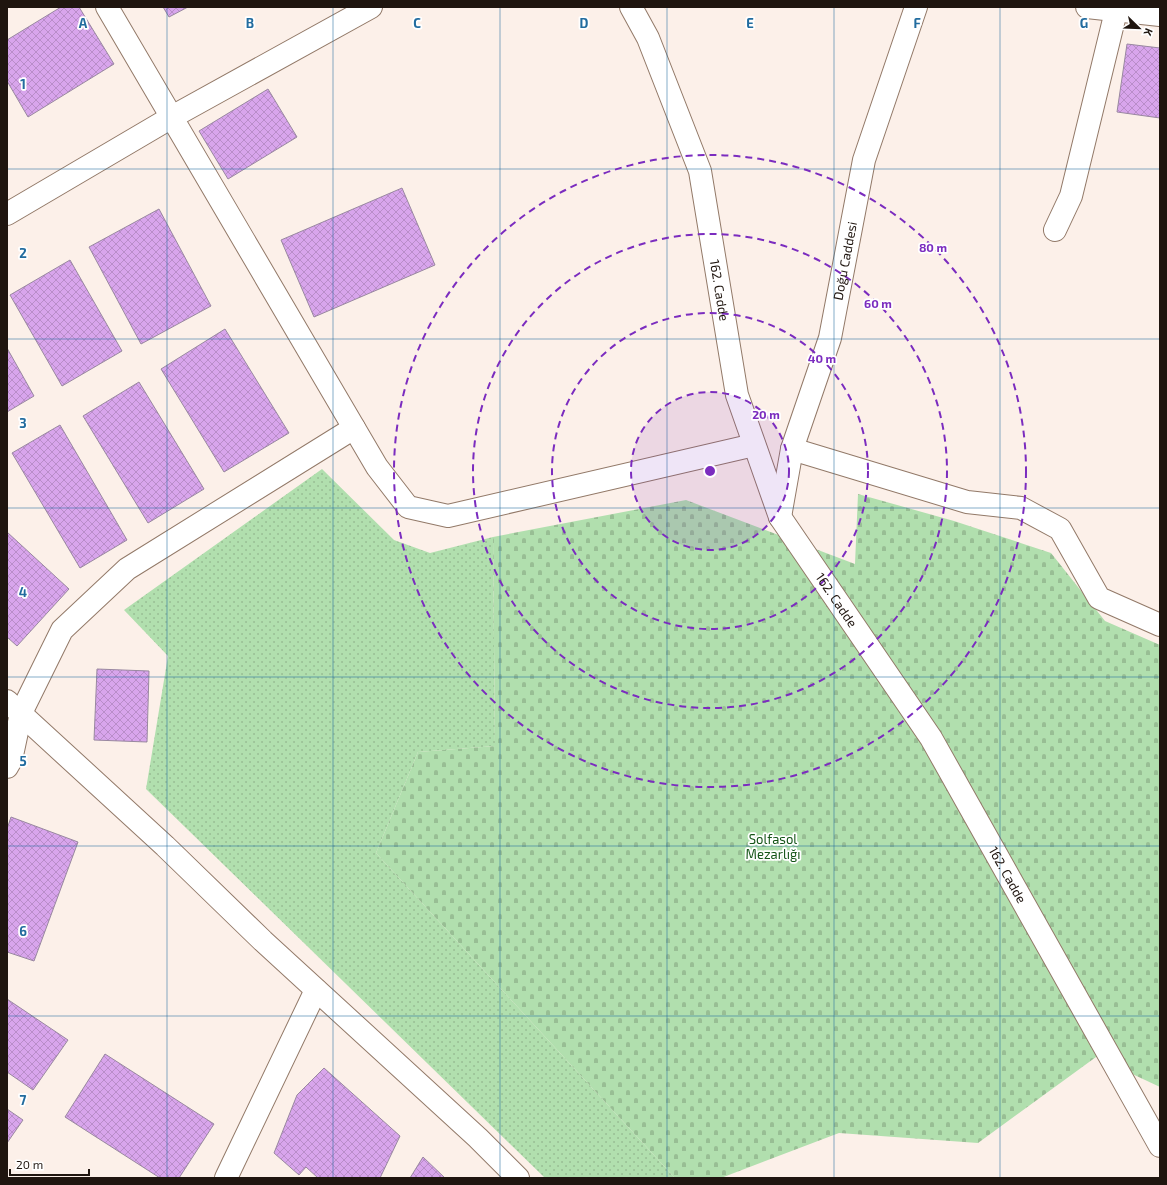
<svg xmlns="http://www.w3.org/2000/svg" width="1167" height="1185" viewBox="0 0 1167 1185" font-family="'Exo 2',sans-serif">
<defs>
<pattern id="grass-dots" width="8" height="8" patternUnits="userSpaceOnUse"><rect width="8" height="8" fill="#b1dfae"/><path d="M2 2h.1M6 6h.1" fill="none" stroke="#98be94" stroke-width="1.8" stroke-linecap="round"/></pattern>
<pattern id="cemetery-stones" width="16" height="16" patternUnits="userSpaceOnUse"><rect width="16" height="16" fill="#b1dfae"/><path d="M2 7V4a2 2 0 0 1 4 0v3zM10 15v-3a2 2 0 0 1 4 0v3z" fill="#98be94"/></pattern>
<pattern id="building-cross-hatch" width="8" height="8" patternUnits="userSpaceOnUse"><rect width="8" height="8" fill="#d8a5ec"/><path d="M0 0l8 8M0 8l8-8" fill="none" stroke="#b98dc9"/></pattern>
</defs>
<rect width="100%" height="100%" fill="#fcf0e9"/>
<polygon fill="url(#grass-dots)" points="322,469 394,540 430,553 493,537 495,746 418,752 376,853 675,1178 545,1178 146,789 168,656 124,610"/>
<polygon fill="url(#cemetery-stones)" points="858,494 954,521 1051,553 1105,621 1160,645 1160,1087 1096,1057 978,1143 839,1133 721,1178 675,1178 376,853 418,752 495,746 493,537 686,500 855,564"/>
<g fill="url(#building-cross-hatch)" stroke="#9988a0">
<polygon points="61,7 79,7 114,64 28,117 7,81 7,40"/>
<polygon points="163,7 188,7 169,17"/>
<polygon points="1127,44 1160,48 1160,118 1117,112"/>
<polygon points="268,89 297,137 228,179 199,131"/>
<polygon points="402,188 435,265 314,317 281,240"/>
<polygon points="159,209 211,306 141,344 89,247"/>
<polygon points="70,260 122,351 62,386 10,295"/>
<polygon points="225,329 289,433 224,472 161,369"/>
<polygon points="7,348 34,396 7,412"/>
<polygon points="139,382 204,489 148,523 83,416"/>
<polygon points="60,425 127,540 80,568 12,453"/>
<polygon points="7,532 69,589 17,646 7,637"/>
<polygon points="97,669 149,671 147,742 94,740"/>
<polygon points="11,817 78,842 34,961 7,952 7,829"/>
<polygon points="7,999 68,1040 33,1090 7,1072"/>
<polygon points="105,1054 214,1124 179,1178 160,1178 65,1117"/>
<polygon points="324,1068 400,1136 380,1178 318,1178 306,1167 299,1175 274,1153 297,1095"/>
<polygon points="7,1109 23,1120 7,1143"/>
<polygon points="423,1157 445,1178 410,1178"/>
</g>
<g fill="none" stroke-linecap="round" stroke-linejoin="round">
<g stroke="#927968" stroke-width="24">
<g id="minor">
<polyline points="107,7 377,467 408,507 448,516 754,445"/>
<path id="s1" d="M631,7L648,38L700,171L737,395L780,517L931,738L1160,1146"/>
<polyline points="1087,7 1160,15"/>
<polyline points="7,214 172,117 371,7"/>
<polyline points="1055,230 1071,196 1117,7"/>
<polyline points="792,449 967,502 1021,508 1060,529 1099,598 1160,625"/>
<polyline points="7,701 165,846 263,941 478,1138 518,1178"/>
<polyline points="7,767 11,760 21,713 62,630 127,569 354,428"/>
<polyline points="226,1178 316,990"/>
</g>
</g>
<g stroke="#927968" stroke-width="24">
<g id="tertiary">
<path id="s2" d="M780,517L792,449L830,338L864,160L916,7"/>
</g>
</g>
<use href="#minor" stroke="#fff" stroke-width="22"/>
<use href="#tertiary" stroke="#fff" stroke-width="22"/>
</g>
<path fill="none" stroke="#226c9f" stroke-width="1" stroke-opacity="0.55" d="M167,7V1178M333,7V1178M500,7V1178M667,7V1178M834,7V1178M1000,7V1178M7,169H1160M7,339H1160M7,508H1160M7,677H1160M7,846H1160M7,1016H1160"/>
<circle cx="710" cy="471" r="79" fill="#7b2cbf" fill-opacity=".12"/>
<g fill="none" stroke="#7b2cbf" stroke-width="2" stroke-dasharray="7 5">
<circle cx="710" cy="471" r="79"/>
<circle cx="710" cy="471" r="158"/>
<circle cx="710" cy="471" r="237"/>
<circle cx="710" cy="471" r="316"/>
</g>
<g text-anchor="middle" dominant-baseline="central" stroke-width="3.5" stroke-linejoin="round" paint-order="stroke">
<g font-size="13" fill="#1f150f" stroke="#fff">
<text stroke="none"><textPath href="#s2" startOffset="265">Doğu Caddesi</textPath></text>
<text stroke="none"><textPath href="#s1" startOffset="299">162. Cadde</textPath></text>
<text stroke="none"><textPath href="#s1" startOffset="635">162. Cadde</textPath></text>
<text stroke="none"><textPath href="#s1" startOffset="959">162. Cadde</textPath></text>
</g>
<g font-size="13" fill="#145517" stroke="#fff">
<text x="773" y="839">Solfasol<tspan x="773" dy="15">Mezarlığı</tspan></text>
</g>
</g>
<g font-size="13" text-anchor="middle" font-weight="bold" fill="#226c9f" stroke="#fff" stroke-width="3.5" stroke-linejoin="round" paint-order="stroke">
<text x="83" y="28">A</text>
<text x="250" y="28">B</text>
<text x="417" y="28">C</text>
<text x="584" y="28">D</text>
<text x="750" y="28">E</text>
<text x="917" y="28">F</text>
<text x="1084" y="28">G</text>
<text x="23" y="89">1</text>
<text x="23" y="258">2</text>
<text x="23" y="428">3</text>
<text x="23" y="597">4</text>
<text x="23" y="766">5</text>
<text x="23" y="936">6</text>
<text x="23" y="1105">7</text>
</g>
<circle cx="710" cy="471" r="6" fill="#7b2cbf" stroke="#fff" stroke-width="2"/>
<g font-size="12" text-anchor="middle" font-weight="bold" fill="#7b2cbf" stroke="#fff" stroke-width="3.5" stroke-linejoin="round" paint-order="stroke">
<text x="933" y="252">80 m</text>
<text x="878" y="308">60 m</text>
<text x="822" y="363">40 m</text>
<text x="766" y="419">20 m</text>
</g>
<rect width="1167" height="1185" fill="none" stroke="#1f150f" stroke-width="16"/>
<g transform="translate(1139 28) rotate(113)" stroke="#ffffff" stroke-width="3" paint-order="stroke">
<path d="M0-3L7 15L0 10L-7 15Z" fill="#1f150f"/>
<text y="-6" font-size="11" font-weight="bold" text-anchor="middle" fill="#1f150f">K</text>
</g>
<path d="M10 1169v6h79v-6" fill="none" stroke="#1f150f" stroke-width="2"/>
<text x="16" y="1169" font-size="12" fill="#1f150f" stroke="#ffffff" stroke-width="3" paint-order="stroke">20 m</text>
</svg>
